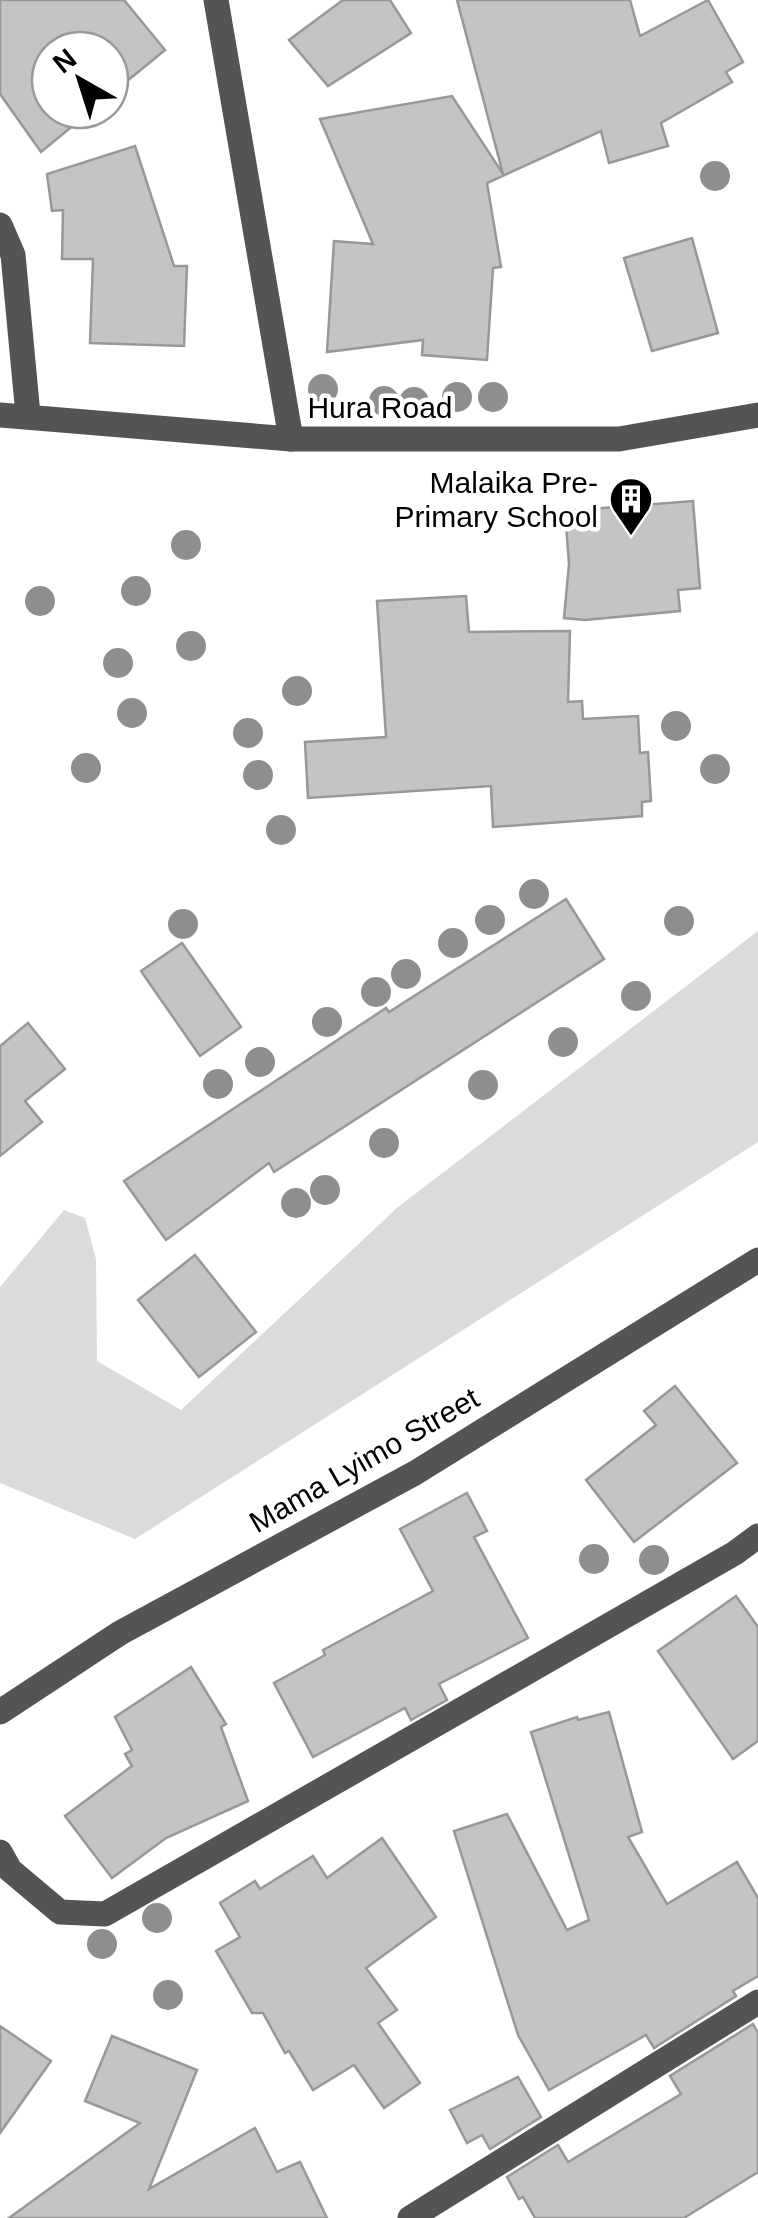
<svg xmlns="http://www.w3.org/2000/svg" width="758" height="2218" viewBox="0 0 758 2218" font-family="Helvetica,sans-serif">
<rect width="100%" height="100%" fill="#fff"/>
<polygon fill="#dbdbdb" points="758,931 758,1142 135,1539 0,1483 0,1287 64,1210 85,1218 96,1259 97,1361 181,1410 398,1207"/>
<g fill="#c4c4c4" stroke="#989898" stroke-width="2.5">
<polygon points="0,0 124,0 165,50 110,95 110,50 50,50 50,110 92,110 41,152 0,94"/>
<polygon points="343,0 390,0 411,33 328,86 289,40"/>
<polygon points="457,0 630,0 640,36 708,0 743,62 726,72 732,82 661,123 668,146 609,163 601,131 487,183 501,267 493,268 487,360 422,355 423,340 327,352 334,241 373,244 320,119 452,96 503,174"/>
<polygon points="135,146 174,266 187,266 184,346 90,343 93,259 62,259 63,210 52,211 47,174"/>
<polygon points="692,238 718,333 652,351 624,258"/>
<polygon points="693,501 700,588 678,590 680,611 585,620 564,618 569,564 565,511"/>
<polygon points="466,596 469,632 570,631 568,702 582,701 583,719 638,716 640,753 648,752 651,801 642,802 642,816 493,827 491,786 308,798 305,742 386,737 377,601"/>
<polygon points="566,899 604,959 274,1172 269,1163 166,1240 124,1181 386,1008 389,1012"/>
<polygon points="182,943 241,1027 200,1056 141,971"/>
<polygon points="28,1023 65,1069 25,1101 42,1122 0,1156 0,1046"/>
<polygon points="195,1255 256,1332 199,1377 138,1300"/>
<polygon points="675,1386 737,1463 634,1542 586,1480 656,1425 644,1411"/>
<polygon points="467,1493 487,1531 474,1537 528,1638 439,1684 447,1700 411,1720 405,1708 313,1757 274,1683 325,1655 323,1650 433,1591 400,1529"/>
<polygon points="736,1596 758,1627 758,1741 733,1759 658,1651"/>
<polygon points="191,1667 226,1724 221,1727 248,1801 166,1838 112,1878 65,1816 132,1766 125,1754 132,1750 115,1717"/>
<polygon points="609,1712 642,1832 628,1837 667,1904 737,1862 758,1898 758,1976 733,1991 736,1996 654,2048 646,2035 549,2090 518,2035 454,1831 507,1814 567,1930 589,1920 531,1732 577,1717 578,1720"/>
<polygon points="382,1838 436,1917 366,1968 397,2010 378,2023 420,2083 384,2108 354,2065 313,2090 289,2051 285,2053 263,2013 252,2013 216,1951 240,1937 220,1903 255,1881 260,1889 313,1856 327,1878"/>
<polygon points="753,2024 758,2033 758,2172 684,2218 535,2218 523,2197 519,2199 507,2177 558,2145 568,2162 681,2094 670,2076"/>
<polygon points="0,2026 51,2061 0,2133"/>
<polygon points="112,2036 197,2070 149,2189 255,2128 277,2172 300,2162 327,2218 9,2218 140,2123 85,2101"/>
<polygon points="518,2077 541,2117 490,2149 482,2135 467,2143 450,2110"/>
</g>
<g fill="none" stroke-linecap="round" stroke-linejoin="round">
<g stroke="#545454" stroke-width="25">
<polyline points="216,0 291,439"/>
<polyline points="0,225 13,255 28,415"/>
<polyline points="0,415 291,439 619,439 758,415"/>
<polyline points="0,1712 120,1633 415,1473 758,1260"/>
<polyline points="0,1852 10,1870 60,1912 105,1914 735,1553 758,1536"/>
<polyline points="410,2218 758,2002"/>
</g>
</g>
<g fill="#8e8e8e">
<circle cx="715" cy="176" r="15"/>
<circle cx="323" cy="389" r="15"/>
<circle cx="457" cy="397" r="15"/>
<circle cx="493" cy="397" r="15"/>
<circle cx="384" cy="401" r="15"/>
<circle cx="414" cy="402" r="15"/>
<circle cx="186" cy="545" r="15"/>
<circle cx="136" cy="591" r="15"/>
<circle cx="40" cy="601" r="15"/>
<circle cx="191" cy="646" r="15"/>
<circle cx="118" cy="663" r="15"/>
<circle cx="297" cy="691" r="15"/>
<circle cx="132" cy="713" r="15"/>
<circle cx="676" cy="726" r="15"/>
<circle cx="248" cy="733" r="15"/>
<circle cx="86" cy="768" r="15"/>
<circle cx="715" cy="769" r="15"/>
<circle cx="258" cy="775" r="15"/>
<circle cx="281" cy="830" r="15"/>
<circle cx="534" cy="894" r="15"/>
<circle cx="490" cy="920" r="15"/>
<circle cx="679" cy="921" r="15"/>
<circle cx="183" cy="924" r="15"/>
<circle cx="453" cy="943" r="15"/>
<circle cx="406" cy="974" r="15"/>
<circle cx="376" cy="992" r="15"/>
<circle cx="636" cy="996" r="15"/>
<circle cx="327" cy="1022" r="15"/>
<circle cx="563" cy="1042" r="15"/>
<circle cx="260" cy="1062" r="15"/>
<circle cx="218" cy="1084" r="15"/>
<circle cx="483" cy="1085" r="15"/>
<circle cx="384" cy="1143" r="15"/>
<circle cx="325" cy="1190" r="15"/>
<circle cx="296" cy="1203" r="15"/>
<circle cx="594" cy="1559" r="15"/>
<circle cx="654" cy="1560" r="15"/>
<circle cx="157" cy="1918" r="15"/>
<circle cx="102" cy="1944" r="15"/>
<circle cx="168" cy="1995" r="15"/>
</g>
<defs>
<g id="building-pin" transform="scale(2.25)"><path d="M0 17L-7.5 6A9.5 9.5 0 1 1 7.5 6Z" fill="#000" stroke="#fff"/><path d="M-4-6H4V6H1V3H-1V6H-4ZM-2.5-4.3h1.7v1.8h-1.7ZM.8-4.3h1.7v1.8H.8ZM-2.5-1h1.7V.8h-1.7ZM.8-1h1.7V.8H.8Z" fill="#fff"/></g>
</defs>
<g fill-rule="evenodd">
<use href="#building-pin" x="631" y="499"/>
</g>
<g text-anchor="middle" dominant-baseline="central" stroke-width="9" stroke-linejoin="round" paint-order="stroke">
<g font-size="30" fill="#000" stroke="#fff">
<text x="380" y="407">Hura Road</text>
<text transform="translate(364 1460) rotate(-30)">Mama Lyimo Street</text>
</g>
<g font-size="30" fill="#000" stroke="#fff" text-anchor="end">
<text x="598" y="482">Malaika Pre-<tspan x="598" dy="34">Primary School</tspan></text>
</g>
</g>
<g transform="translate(80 80) rotate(321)"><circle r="48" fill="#ffffff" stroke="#999999" stroke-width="2.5"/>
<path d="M0-8L18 38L0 25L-18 38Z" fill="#000000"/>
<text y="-15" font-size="28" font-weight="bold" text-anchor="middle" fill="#000000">N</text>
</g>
</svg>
